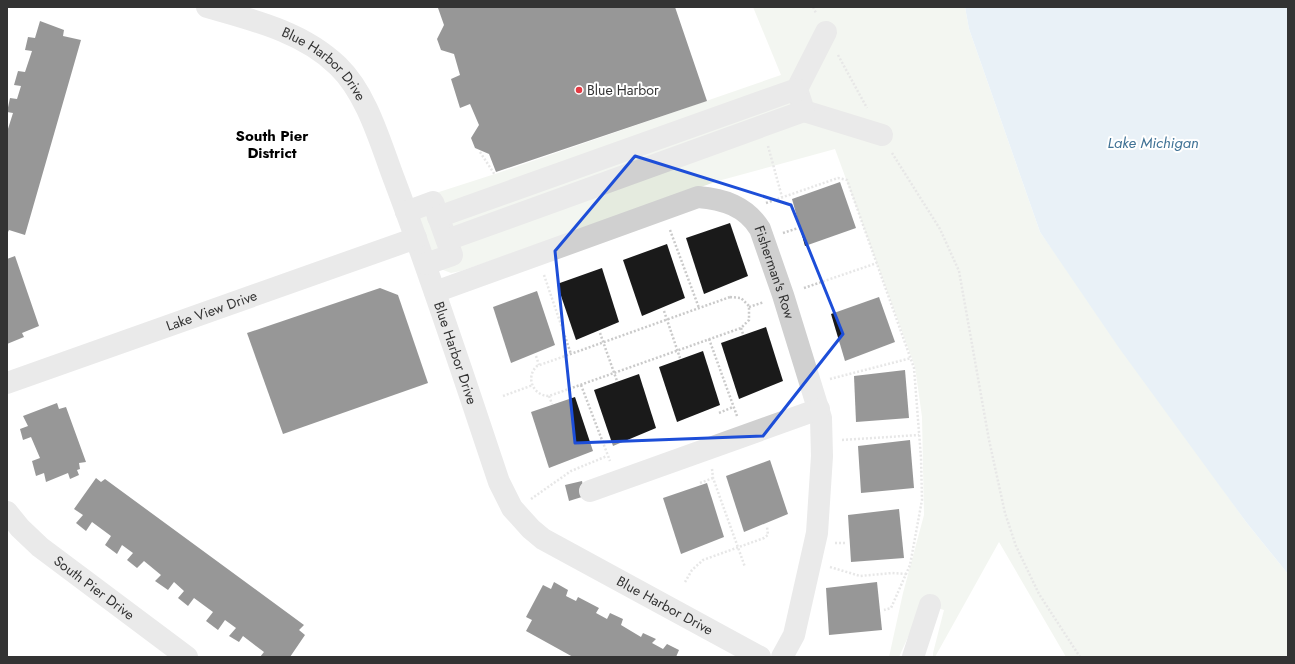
<svg xmlns="http://www.w3.org/2000/svg" width="1295" height="664" viewBox="0 0 1295 664" font-family="Jost,sans-serif">
<rect width="100%" height="100%" fill="#fff"/>
<polygon fill="#e5ebdf" points="753,7 965,7 969,29 1040,232 1246,522 1288,574 1288,657 1066,657 999,542 935,657 933,657 933,653 944,610 923,604 899,657 889,657 903,593 924,515 922,417 915,367 835,149 718,181 461,271 451,273 438,268 411,201 498,173 781,75"/>
<polygon fill="#cfe1ed" points="965,7 1288,7 1288,574 1246,522 1119,348 1040,232 969,29"/>
<g fill="#1a1a1a">
<polygon points="440,7 675,7 707,101 496,172 489,154 475,148 471,138 479,125 470,104 460,108 451,79 460,75 454,54 441,50 437,39 444,25 438,8"/>
<polygon points="40,21 64,30 63,36 81,40 25,235 9,230 7,234 7,132 13,113 7,112 10,98 17,99 21,86 14,85 18,71 25,72 32,51 25,50 28,37 35,38"/>
<polygon points="840,182 856,228 805,246 792,199"/>
<polygon points="730,223 748,276 704,294 686,238"/>
<polygon points="667,244 685,298 642,316 623,260"/>
<polygon points="15,256 39,326 22,333 24,337 7,344 7,259"/>
<polygon points="602,268 619,322 576,340 557,284"/>
<polygon points="380,288 398,295 428,383 283,434 247,333"/>
<polygon points="537,291 555,345 511,363 493,307"/>
<polygon points="879,297 895,342 845,361 831,314"/>
<polygon points="766,327 783,381 739,399 721,343"/>
<polygon points="703,351 720,405 677,422 659,367"/>
<polygon points="905,370 909,418 856,422 854,376"/>
<polygon points="639,374 656,428 613,446 594,390"/>
<polygon points="575,397 593,451 549,468 531,412"/>
<polygon points="57,403 59,409 66,407 86,462 79,463 80,469 77,470 79,475 70,479 68,473 46,482 44,473 36,476 32,461 40,458 31,437 23,440 20,429 28,426 23,416"/>
<polygon points="910,440 914,488 861,493 858,446"/>
<polygon points="770,460 788,514 744,532 726,476"/>
<polygon points="96,478 101,482 105,479 304,625 299,630 305,635 290,657 260,657 264,652 243,636 239,642 229,636 236,628 225,620 218,630 206,621 213,612 194,598 188,606 178,598 184,591 174,582 168,590 155,581 161,575 144,561 137,568 127,560 133,553 122,545 117,554 105,545 111,536 92,522 86,531 76,523 83,515 74,509"/>
<polygon points="582,481 585,496 569,501 565,485"/>
<polygon points="707,483 724,537 681,554 663,498"/>
<polygon points="899,509 904,558 851,562 848,515"/>
<polygon points="554,582 568,590 566,596 576,601 578,597 599,608 596,613 607,619 610,613 623,619 621,625 641,637 643,633 656,639 652,643 663,649 667,644 679,650 676,657 573,657 526,631 532,620 526,617 543,585 551,589"/>
<polygon points="877,582 882,630 829,635 826,588"/>
</g>
<g fill="none" stroke-linecap="round" stroke-linejoin="round">
<g stroke="#cacaca" stroke-width="2.5" stroke-dasharray="2 2" stroke-linecap="butt">
<polyline points="813,7 816,13"/>
<polyline points="838,55 867,108"/>
<polyline points="768,146 782,197"/>
<polyline points="480,152 495,175"/>
<polyline points="892,153 940,229 959,271 989,440 1005,513 1016,546 1039,594 1080,657"/>
<polyline points="766,203 838,178 847,180 914,368 921,458 922,500 910,565 891,608 884,610"/>
<polyline points="670,230 699,308"/>
<polyline points="783,233 798,228"/>
<polyline points="544,275 571,354"/>
<polyline points="804,288 877,263"/>
<path d="M730,297L741,298L749,306V320L741,328L549,396C533,396 525,377 537,366Z"/>
<polyline points="749,307 764,302"/>
<polyline points="664,311 680,358"/>
<polyline points="741,328 743,334"/>
<polyline points="600,333 617,381"/>
<polyline points="709,339 737,416"/>
<polyline points="536,356 539,365"/>
<polyline points="830,379 911,358"/>
<polyline points="581,385 610,461"/>
<polyline points="503,396 533,385"/>
<polyline points="549,396 552,404"/>
<polyline points="719,413 733,407"/>
<polyline points="842,440 919,435"/>
<polyline points="712,469 713,478 745,567"/>
<polyline points="700,483 713,478"/>
<polyline points="531,499 571,471 607,456"/>
<polyline points="835,543 847,543"/>
<polyline points="830,567 860,576 892,573 906,574"/>
<polyline points="685,582 692,570 703,560 764,538 768,535 767,527"/>
</g>
<g stroke="#d0d0d0" stroke-width="22">
<path id="s1" d="M207,7C253,20 303,32 338,66C367,94 380,142 394,179C432,279 465,381 499,482L512,508L531,529L543,539L760,657"/>
<polyline points="826,32 797,89 804,111 882,135"/>
<polyline points="406,212 433,202 452,255 426,264"/>
<polyline points="438,217 797,89"/>
<polyline points="447,240 804,111"/>
<path id="s2" d="M435,292L698,197C723,199 746,206 760,229L783,295L821,418L822,456L817,533L794,635L782,657"/>
<path id="s3" d="M7,383L416,238"/>
<polyline points="590,491 819,409"/>
<path id="s4" d="M7,512L20,528L40,547L187,657"/>
<polyline points="913,657 930,605"/>
</g>
</g>
<path d="M0 0H1295V664H0ZM635,156L791,205L843,334L763,436L575,443L555,251Z" fill="#fff" fill-opacity=".55" fill-rule="evenodd"/>
<path fill="none" stroke="#1d4ed8" stroke-width="3" stroke-linejoin="round" d="M635,156L791,205L843,334L763,436L575,443L555,251Z"/>
<circle fill="#e33b44" stroke="#fff" stroke-width="1.5" cx="579" cy="90" r="4"/>
<g text-anchor="middle" dominant-baseline="central" stroke-width="4" stroke-linejoin="round" paint-order="stroke">
<g font-size="14" fill="#333" stroke="#fff">
<text stroke="none"><textPath href="#s1" startOffset="133">Blue Harbor Drive</textPath></text>
<text stroke="none"><textPath href="#s2" startOffset="398">Fisherman's Row</textPath></text>
<text stroke="none"><textPath href="#s3" startOffset="217">Lake View Drive</textPath></text>
<text stroke="none"><textPath href="#s1" startOffset="457">Blue Harbor Drive</textPath></text>
<text stroke="none"><textPath href="#s4" startOffset="116">South Pier Drive</textPath></text>
<text stroke="none"><textPath href="#s1" startOffset="805">Blue Harbor Drive</textPath></text>
</g>
<g font-size="14" fill="#333" stroke="#fff" text-anchor="start">
<text x="587" y="90">Blue Harbor</text>
</g>
<g font-size="15" font-weight="bold" fill="#000" stroke="#fff">
<text x="272" y="136">South Pier<tspan x="272" dy="17">District</tspan></text>
</g>
<g font-size="15" font-style="italic" fill="#407295" stroke="#fff">
<text x="1153" y="143">Lake Michigan</text>
</g>
</g>
<rect width="1295" height="664" fill="none" stroke="#333333" stroke-width="16"/>
</svg>
